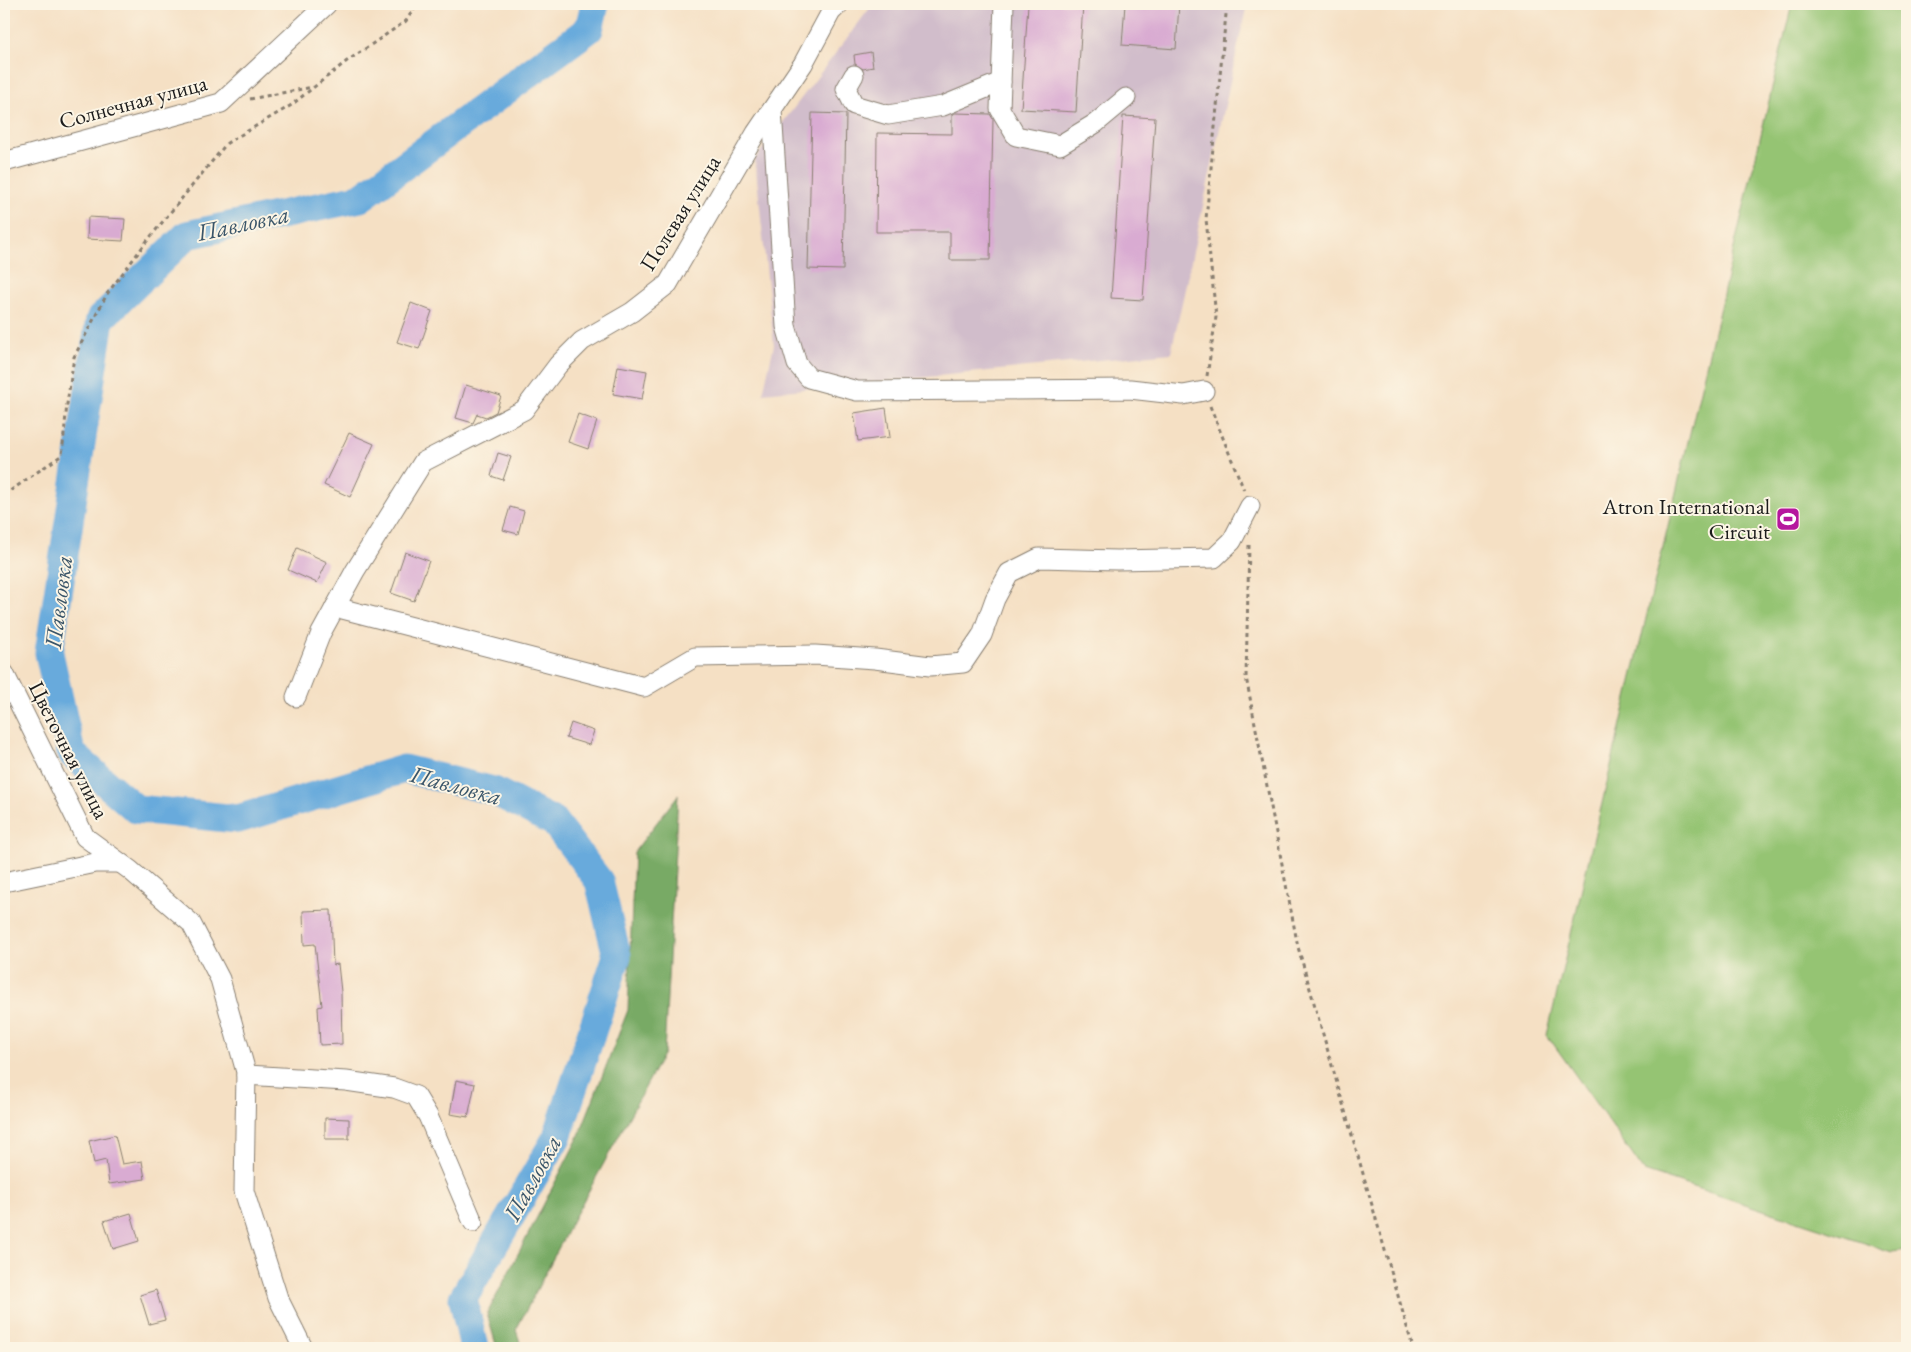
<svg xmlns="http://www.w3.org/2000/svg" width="1911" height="1352" viewBox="0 0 1911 1352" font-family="'EB Garamond',serif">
<rect width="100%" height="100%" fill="#fcf5e5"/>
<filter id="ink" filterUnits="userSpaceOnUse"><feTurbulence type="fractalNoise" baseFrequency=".02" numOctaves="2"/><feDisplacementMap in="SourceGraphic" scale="10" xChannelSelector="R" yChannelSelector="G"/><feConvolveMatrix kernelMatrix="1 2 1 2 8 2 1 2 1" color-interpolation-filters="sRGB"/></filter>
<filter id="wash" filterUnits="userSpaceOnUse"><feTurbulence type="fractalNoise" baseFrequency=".0096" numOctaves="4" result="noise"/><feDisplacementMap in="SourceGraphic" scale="20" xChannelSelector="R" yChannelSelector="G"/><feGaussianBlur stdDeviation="1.12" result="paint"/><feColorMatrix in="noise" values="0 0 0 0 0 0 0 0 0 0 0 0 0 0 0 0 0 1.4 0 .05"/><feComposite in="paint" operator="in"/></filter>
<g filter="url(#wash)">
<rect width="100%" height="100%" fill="#f5e0c4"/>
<polygon fill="#d1bdcb" points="873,4 1247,4 1171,353 763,393 774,345 755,159"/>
<polygon fill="#95c473" stroke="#587048" points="1792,4 1907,4 1907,1250 1892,1252 1644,1171 1547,1035"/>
<polygon fill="#78aa65" stroke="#4a6340" points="678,795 664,1053 574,1218 516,1330 522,1348 497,1348 487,1314 578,1138 628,1010 634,852"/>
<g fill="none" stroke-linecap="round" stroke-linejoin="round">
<polyline stroke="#68aadc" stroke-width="29" points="474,1348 463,1298 557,1137 617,956 599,881 554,822 494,791 404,769 238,819 136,809 71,753 49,653 100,319 187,235 360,198 589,29 595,4"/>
</g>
<g id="blocks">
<g fill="#d9abd2">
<polygon points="1028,4 1083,4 1076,112 1021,109"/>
<polygon points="1125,4 1179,4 1176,49 1122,45"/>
<polygon points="871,52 873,67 863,69 855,64 854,55"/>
<polygon points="812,113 846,114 843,270 808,269"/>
<polygon points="955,113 990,114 993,119 990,260 950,260 950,232 876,232 877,133 952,134 952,114"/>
<polygon points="1123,116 1155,118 1143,300 1111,298"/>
<polygon points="88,217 125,219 123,241 87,239"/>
<polygon points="411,303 432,311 419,349 397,342"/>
<polygon points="618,366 647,371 642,399 613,394"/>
<polygon points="466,385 501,396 496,412 486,417 477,414 473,423 456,418"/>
<polygon points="886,408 890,437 858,441 854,413"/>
<polygon points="578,414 597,421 588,449 568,442"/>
<polygon points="349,433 374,444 350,497 324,485"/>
<polygon points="498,453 511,457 503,480 491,476"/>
<polygon points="510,507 524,511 518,534 503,530"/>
<polygon points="297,548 327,562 317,583 288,570"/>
<polygon points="405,552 429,561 414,601 391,593"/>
<polygon points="571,723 594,731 589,745 566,738"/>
<polygon points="331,910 333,965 338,964 341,992 342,1044 320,1045 318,1007 322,1006 315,944 304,945 303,911"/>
<polygon points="456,1080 475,1084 468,1117 450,1114"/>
<polygon points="325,1118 349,1119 349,1139 325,1139"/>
<polygon points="115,1135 122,1164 142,1161 145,1179 109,1184 106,1160 94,1163 89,1141"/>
<polygon points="131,1213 139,1241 113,1249 104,1221"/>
<polygon points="156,1290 165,1320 149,1324 140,1295"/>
</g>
</g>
</g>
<g filter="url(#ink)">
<use href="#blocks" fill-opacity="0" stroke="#887e70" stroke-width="1"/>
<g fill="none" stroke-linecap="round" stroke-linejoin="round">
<g stroke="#887e70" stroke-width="21">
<g id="minor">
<polyline points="1004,4 1000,109 1016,136 1060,145 1096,123 1126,98"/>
<polyline points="854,75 846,89 854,105 888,115 943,106 1001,82"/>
<polyline points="772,110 786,326 797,364 809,378 857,391 1130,389 1183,395 1204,391"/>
<polyline points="4,162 221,103 327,4"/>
<polyline points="335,607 644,687 695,657 815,655 875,659 930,666 963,663 982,635 995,599 1009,573 1039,558 1117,560 1214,558 1232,541 1250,506"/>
<polyline points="4,673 85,837 130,870 191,923 220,979 246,1072 244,1191 278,1298 303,1348"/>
<polyline points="296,697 321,633 355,571 423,462 524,410 558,365 582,341 632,312 668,284 756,133 803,64 831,12 839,4"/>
<polyline points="4,882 95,863 120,863"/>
<polyline points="246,1075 346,1081 394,1088 416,1096 428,1116 473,1222"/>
</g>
</g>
<g stroke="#887e70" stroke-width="3" stroke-dasharray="4 4" stroke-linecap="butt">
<polyline points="250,99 313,87"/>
<polyline points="1207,376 1216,317 1206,219 1227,4"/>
<polyline points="1210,406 1244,490"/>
<polyline points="4,495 62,455 67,404 74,357 107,294 147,241 227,143 290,106 347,61 406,21 417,4"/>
<polyline points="1249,545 1246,677 1298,947 1413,1348"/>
</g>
<use href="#minor" stroke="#fff" stroke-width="19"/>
</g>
</g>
<defs>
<g id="stadium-square" transform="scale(1.25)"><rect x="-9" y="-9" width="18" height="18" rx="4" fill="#b5179e" stroke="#fcf5e5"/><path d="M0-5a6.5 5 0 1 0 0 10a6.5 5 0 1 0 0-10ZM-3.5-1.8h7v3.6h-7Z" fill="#fff"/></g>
</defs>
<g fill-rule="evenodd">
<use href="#stadium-square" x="1788" y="519"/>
</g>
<g text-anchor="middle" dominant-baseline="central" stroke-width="4" stroke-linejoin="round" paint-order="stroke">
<g font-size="22" fill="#1c1c1c" stroke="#fcf5e5">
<text transform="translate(133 102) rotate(-15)">Солнечная улица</text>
<text transform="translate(680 213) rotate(-58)">Полевая улица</text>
<text transform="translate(69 750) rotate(63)">Цветочная улица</text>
</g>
<g font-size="22" fill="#1c1c1c" stroke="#fcf5e5" text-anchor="end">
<text x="1770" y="506">Atron International<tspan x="1770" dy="25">Circuit</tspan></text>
</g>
<g font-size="24" font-style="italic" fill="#3a5569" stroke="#fcf5e5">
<text transform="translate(243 223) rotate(-12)">Павловка</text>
<text transform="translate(58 602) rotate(-83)">Павловка</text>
<text transform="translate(456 785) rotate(15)">Павловка</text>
<text transform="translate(532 1178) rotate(-61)">Павловка</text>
</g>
</g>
<rect width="1911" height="1352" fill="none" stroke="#fcf5e5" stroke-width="20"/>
</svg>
